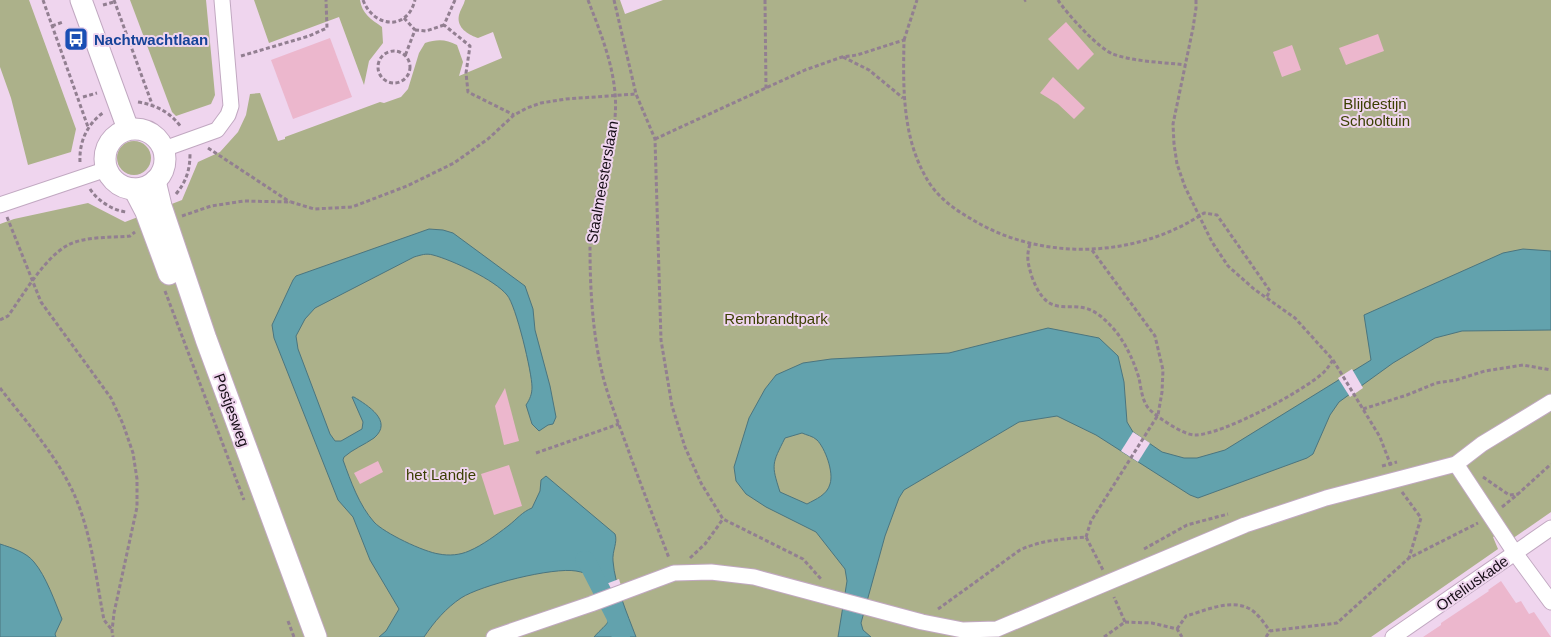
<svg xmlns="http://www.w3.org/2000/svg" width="1551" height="637" viewBox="0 0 1551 637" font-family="Arial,sans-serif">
<rect width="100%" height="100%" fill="#efd5ee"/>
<g fill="#acb18a">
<polygon points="0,0 29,0 76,129 71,152 28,165 11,98 0,67"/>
<polygon points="130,0 206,0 215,95 211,104 176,116 172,112"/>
<path d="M254,0H360C362,14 371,19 382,27L383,43L369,61L364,85L339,17L269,43Z"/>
<path d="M465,0H620L625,14L663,0H1551V512L1509,541L1503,531L1493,537L1498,549L1371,637H0V224L14,219L88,203L125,222L182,200L198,162L220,152L238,132L246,115L250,94L260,93L278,141L285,139V137L380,102L384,103L401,97L408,89L419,53L425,43C437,39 446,39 457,45L463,62L459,76L502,58L493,32L478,38C469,35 456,28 459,15C460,10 464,5 465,0Z"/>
<circle cx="134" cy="158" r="17"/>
</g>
<g fill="#62a2ad" stroke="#4b757f" fill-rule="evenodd">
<path d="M429,229L443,230L453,233L525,286L533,309L535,330L550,386L556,417L553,424L548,425L539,431L532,424L526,405C530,399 532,394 532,387C532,373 516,305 507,295C495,280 452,260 433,255C426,253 421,255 414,257L315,308L305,319L296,336L298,349L330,434L335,441H341L362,429L363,422L352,397H354C367,405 394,421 374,438C364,445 353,449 344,457L343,460C351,482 359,505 374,522C384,533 424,552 439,554C449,556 460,555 469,551C483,545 496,535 508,526C517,519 522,512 532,508L540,491L541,480L546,476L615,534C618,542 612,551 613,561C615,586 627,613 636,637H594C609,620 612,626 605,601C603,593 601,583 594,578C589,574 582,572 576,571C553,567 481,585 461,598C446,608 434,622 424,637H379L386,631L399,609L370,560L353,517L338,500L274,338L272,325L293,280L296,276Z"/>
<path d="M1523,249L1551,251V330L1462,331L1435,338L1393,363L1339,402L1330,415L1313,454L1307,458L1198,498L1190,495L1096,435L1057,416L1019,422L904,490L899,498L885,536L861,623L863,630L871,637H838L847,581L845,569L816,532L766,507L746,494L736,481L734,467L749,418L765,389L776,375L803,363L831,359L949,353L1048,328L1099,338L1118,356L1124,382L1127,422L1133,432L1162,452L1184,458H1197L1225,450L1238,442L1371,360L1364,315L1503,253ZM802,433C806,435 813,436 817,440C825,448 834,472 830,484C827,495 816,499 807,504L780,492C771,464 772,464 785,438Z"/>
<path d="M0,544C12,548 26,552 34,562C46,576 55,602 62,619L55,634L56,637H0Z"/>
</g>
<g fill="#efd5ee">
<polygon points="1352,369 1363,388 1350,397 1338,378"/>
<polygon points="1133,432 1150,443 1138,462 1121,451"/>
<polygon points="619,579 624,596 603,604 598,587"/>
</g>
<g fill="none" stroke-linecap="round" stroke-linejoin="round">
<polyline stroke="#62a2ad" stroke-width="18" points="584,560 586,560 615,616 621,637"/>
</g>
<g fill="#ecb7cd">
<polygon points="1066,22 1094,54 1078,70 1048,39"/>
<polygon points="1378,34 1384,51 1346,65 1339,48"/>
<polygon points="330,38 352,97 293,119 271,60"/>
<polygon points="1292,45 1301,70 1282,77 1273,52"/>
<polygon points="1053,77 1085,108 1074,119 1058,104 1040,93"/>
<polygon points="505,388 519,441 504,445 495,406"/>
<polygon points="378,461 383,472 360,484 354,473"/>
<polygon points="509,465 522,506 494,515 481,474"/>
<polygon points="1501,581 1516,603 1521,601 1529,614 1534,612 1551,637 1423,637 1441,625 1441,623 1489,591 1488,590"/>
</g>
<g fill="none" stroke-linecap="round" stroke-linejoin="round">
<g stroke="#c1a8c1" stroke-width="17">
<g id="street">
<polyline points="164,149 217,130 228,115 231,106 222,0"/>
<polyline points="0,205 107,169"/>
<polyline points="1456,464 1515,553 1551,602"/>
<polyline points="494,637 591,604 674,573 711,572 754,577 922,622 963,630 997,629 1245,525 1326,498 1456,464 1482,444 1551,402"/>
<polyline points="1393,637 1551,528"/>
</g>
</g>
<g stroke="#c1a8c1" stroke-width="23">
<g id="secondary">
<polyline points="81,0 128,129"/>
<circle cx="135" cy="159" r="30"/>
<polyline points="155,181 161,206 206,339 316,637"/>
<polyline points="134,189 146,212 169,274"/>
</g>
</g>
<g stroke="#927f91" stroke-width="3" stroke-dasharray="4 2.5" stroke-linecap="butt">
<polyline points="43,0 88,127"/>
<polyline points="114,0 152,104"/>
<path d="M363,0C373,27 407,32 415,0"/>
<polyline points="455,0 444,25 470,46 466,73 468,92 514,115"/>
<path d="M588,0C603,39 621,82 614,125C607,166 590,206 590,248C590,292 593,341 605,384C612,408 622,432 630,455C643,490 656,524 669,558"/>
<polyline points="614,0 636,94 655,139 661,340 672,406 685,447 701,483 723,519 803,559 821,579"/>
<polyline points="765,0 766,89"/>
<path d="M1058,0C1066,13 1099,49 1113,54C1135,62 1162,62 1186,65"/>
<polyline points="1196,0 1196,8 1193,28 1173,124 1174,144 1177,164 1185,187 1212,242 1228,266 1254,289 1295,318 1333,360 1380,437 1391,466"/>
<polyline points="1024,1 1026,0"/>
<polyline points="103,5 114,2"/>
<polyline points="404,18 415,30 405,56"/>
<polyline points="52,26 63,22"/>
<polyline points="415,30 426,31 444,25"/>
<polyline points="904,40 917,0"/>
<circle cx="394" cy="67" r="16"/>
<polyline points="241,56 309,36 327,28 326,0"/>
<polyline points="843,57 869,70 903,98"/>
<polyline points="83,97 97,93"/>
<path d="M138,102C156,105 170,112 181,127"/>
<path d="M655,139L805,70L842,57L857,55L904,40C903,89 902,141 930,184C941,200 957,211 973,220C1043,262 1137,258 1204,213L1217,215L1270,291L1266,298"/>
<polyline points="208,148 290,202"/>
<path d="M80,162C79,142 87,124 104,112"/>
<path d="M90,189C98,201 112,210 126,212"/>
<path d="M176,194C186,182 190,170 190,154"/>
<polyline points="182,216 211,206 244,201 291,202 314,209 352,207 407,186 454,163 488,139 514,115 527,108 541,103 566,99 636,94"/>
<polyline points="7,217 41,302 111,398 123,424 133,453 137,479 137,507 114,613 112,631 113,637"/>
<path d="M1030,244C1026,257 1028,264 1032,277C1050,326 1072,294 1099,315C1120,331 1131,353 1139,378C1141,388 1142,402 1150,410C1159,418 1183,435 1195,435C1222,435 1304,391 1324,372C1328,368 1330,364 1333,360"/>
<polyline points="165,291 244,500"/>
<path d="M0,320L8,316C23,295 45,257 68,245C86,236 110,238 130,236L135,232"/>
<path d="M0,388C30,427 65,464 81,512C93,546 97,584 104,620L112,630"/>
<polyline points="1363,409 1407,395 1436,383 1456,380 1485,371 1523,365 1551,370"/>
<polyline points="536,453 619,424"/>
<polyline points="1382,466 1397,462"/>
<polyline points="1483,477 1509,495 1518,494"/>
<polyline points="1402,492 1421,518 1409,558"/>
<polyline points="1502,507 1518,494 1551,464"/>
<polyline points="1086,537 1091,521 1158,415 1162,392 1163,370 1155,336 1092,250"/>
<polyline points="1144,549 1187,525 1228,514"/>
<polyline points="690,558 705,544 723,519"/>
<path d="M938,609L1020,550C1041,540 1063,539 1086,537L1103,570"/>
<polyline points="288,621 294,637"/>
<polyline points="1125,622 1152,623 1177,629 1182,637"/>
<path d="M1177,629L1186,616C1204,611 1229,599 1248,608C1257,612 1264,623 1270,631"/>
<polyline points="1104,637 1125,622 1114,597"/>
<polyline points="1266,637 1270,631 1337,623 1409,558 1478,523"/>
</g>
<use href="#street" stroke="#fff" stroke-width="15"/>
<use href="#secondary" stroke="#fff" stroke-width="21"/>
</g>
<defs>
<g id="bus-square" transform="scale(1.25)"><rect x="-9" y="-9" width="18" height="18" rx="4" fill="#1a4fb4" stroke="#efd5ee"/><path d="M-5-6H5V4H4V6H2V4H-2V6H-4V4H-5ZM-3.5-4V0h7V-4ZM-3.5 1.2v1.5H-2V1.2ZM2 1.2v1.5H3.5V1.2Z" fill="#fff"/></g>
</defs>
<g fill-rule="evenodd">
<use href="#bus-square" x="76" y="39"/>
</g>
<g text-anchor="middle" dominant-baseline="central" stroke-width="4" stroke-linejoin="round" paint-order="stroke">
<g font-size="15" font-weight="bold" fill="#164399" stroke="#efd5ee" text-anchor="start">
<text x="94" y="39">Nachtwachtlaan</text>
</g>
<g font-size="15" fill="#3b3f02" stroke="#efd5ee">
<text x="1375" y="103">Blijdestijn<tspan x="1375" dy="17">Schooltuin</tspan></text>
<text x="776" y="318">Rembrandtpark</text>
<text x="441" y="474">het Landje</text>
</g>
<g font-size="15" fill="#150c15" stroke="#efd5ee">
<text transform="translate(602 182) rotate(-80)">Staalmeesterslaan</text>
<text transform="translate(232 410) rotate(70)">Postjesweg</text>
<text transform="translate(1472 583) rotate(-35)">Orteliuskade</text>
</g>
</g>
</svg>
